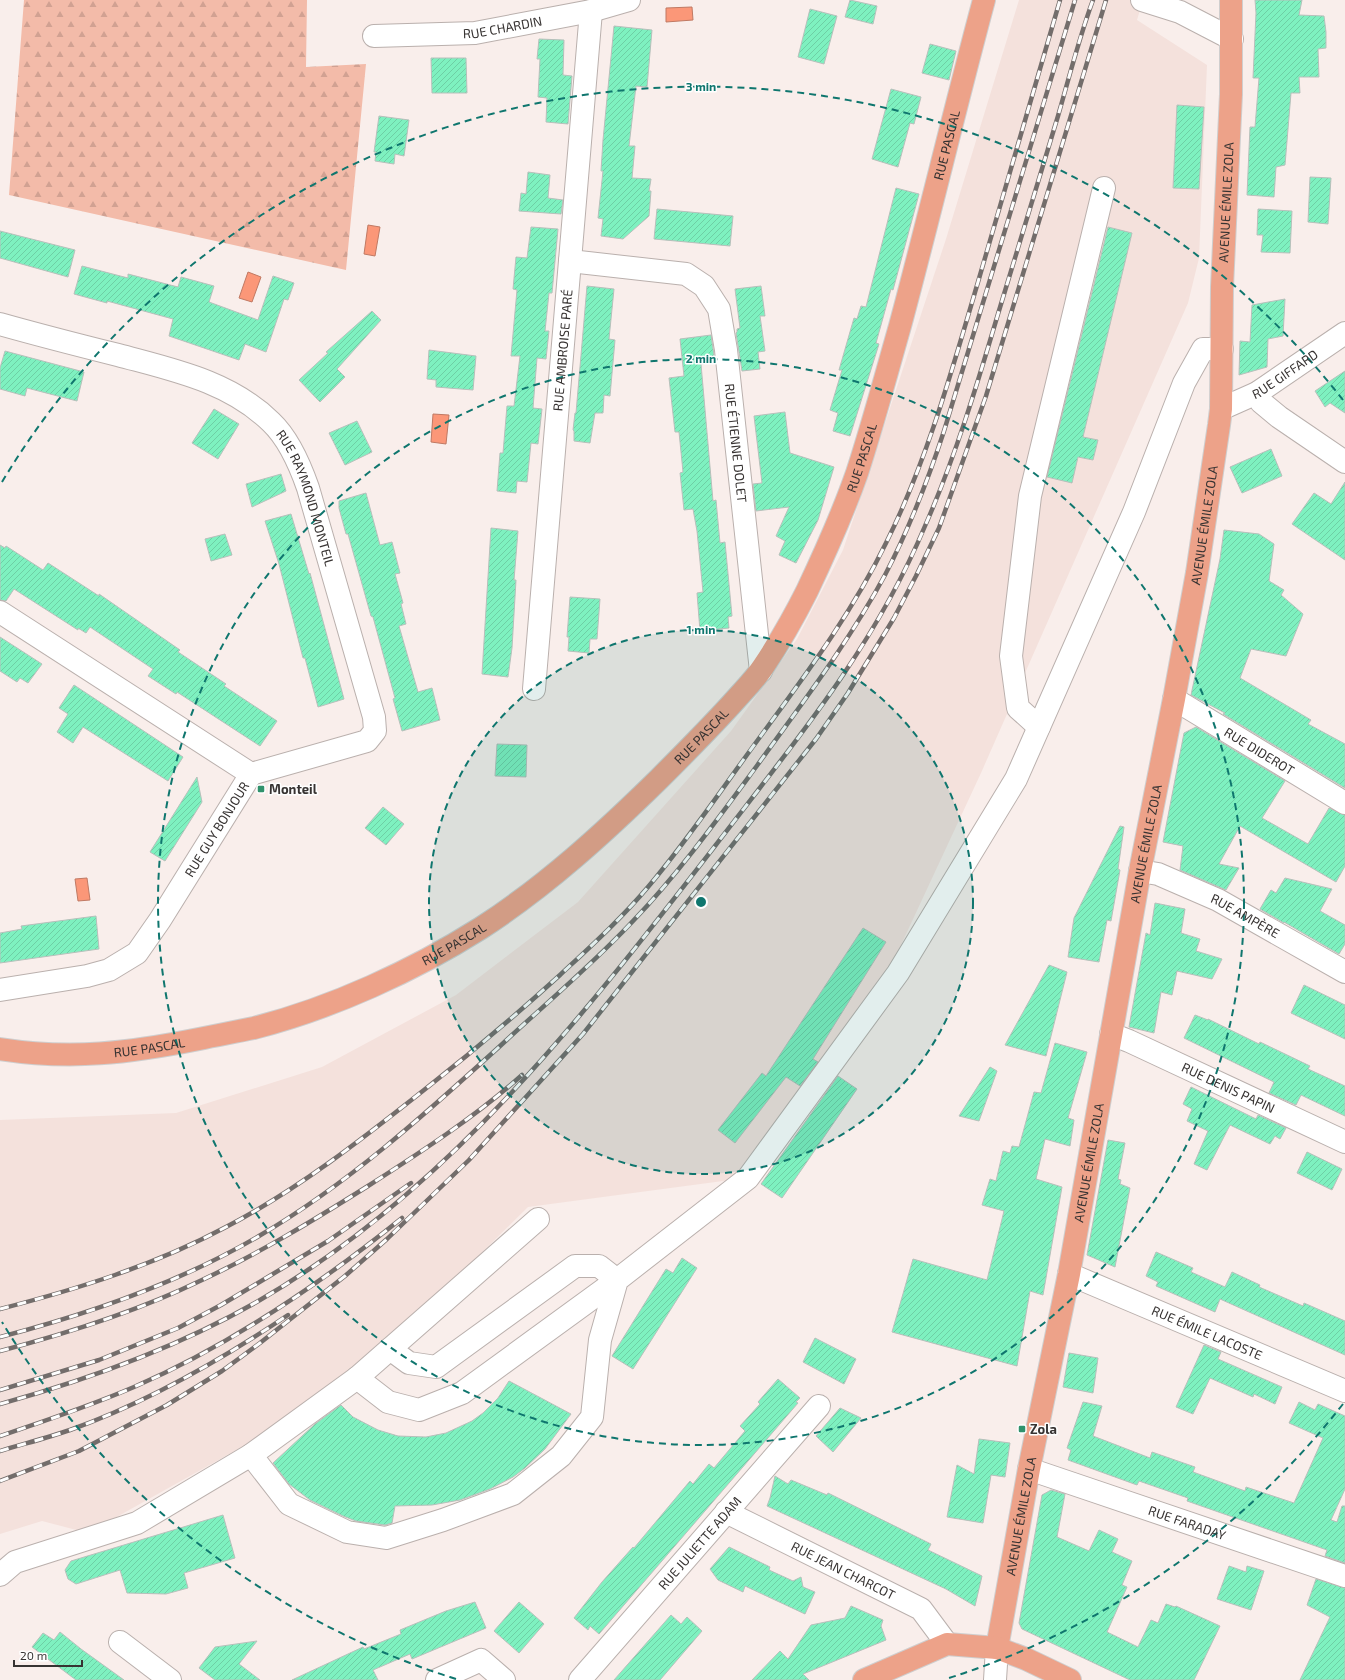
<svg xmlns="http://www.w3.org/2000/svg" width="1345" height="1680" viewBox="0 0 1345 1680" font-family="'Exo 2',sans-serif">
<defs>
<pattern id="forest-firs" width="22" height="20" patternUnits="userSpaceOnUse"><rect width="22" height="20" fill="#f3bba9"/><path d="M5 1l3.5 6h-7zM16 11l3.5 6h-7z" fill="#d1a192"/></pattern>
<pattern id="building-hatch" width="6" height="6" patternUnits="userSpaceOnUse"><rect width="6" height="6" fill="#7ef1c0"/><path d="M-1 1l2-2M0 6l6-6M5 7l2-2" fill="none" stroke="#6ecfa5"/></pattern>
</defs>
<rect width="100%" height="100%" fill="#f9eeeb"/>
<polygon fill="#f4e1dc" points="1019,0 1143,0 1137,20 1207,65 1199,258 1188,303 981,773 887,975 753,1177 528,1207 406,1327 265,1434 88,1533 42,1521 0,1534 0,1120 176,1113 322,1067 456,995 578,902 731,731 797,639 843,550 946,239"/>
<polygon fill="url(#forest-firs)" points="24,0 307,0 306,67 366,64 346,270 9,195"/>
<g fill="#fb9778" stroke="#c07963">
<polygon points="692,7 693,20 666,22 666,8"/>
<polygon points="368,225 380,227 375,256 364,254"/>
<polygon points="248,272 261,277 252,302 239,298"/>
<polygon points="433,414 449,415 446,444 431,442"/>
<polygon points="87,878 90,900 78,901 75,879"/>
</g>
<g fill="url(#building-hatch)" stroke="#b7c0bb">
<polygon points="850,0 877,6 873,24 845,17"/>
<polygon points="1255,0 1302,0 1299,15 1324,16 1326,32 1326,48 1318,49 1319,77 1299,77 1300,93 1291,93 1285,165 1276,167 1274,197 1247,195 1250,127 1255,127 1259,78 1253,78 1256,13"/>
<polygon points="810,9 837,16 824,64 798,57"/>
<polygon points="614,26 652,30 647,87 636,86 629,146 635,146 632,178 651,179 649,191 651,191 649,216 623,239 601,236 603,219 598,218 603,171 601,171 603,140"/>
<polygon points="539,39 564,40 563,75 572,76 568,124 546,122 547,98 538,97 540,59 537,59"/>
<polygon points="930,44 956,51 949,80 922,73"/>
<polygon points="431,58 466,58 467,93 432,93"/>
<polygon points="891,89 921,97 914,124 910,123 898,167 872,159"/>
<polygon points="1177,105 1204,107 1199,189 1173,188"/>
<polygon points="379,116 409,120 404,156 395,154 394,164 375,161 376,152 374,152"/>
<polygon points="528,172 550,175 548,198 563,200 561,214 519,211 521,193 526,194"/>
<polygon points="1310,177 1331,178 1328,224 1308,222"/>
<polygon points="896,188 919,194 893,290 891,289 876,343 879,344 850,436 833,431 838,413 830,410 842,370 839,370 854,318 857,319 861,306 866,307"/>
<polygon points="657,209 733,216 730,246 654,239"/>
<polygon points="1258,209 1292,211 1290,253 1261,252 1263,235 1257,235"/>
<polygon points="531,227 558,229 552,293 549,293 545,331 549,331 546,359 537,358 533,408 542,409 538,444 531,443 527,482 517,481 516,493 497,491 500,453 503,453 507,406 514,406 520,356 511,356 517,290 513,289 516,257 527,258"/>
<polygon points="1108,227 1132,233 1083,437 1098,440 1093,460 1078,457 1072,483 1047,477"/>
<polygon points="0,231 75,250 68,277 0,258"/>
<polygon points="82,266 128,278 128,274 178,287 181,277 214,286 209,302 258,320 273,276 294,283 288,300 284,299 266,352 245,344 239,360 169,336 173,319 107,301 107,303 74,294"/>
<polygon points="587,286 614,289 609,339 615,340 610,396 604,395 603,413 595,413 590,443 574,441 574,431 573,430 575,413 576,413"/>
<polygon points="761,286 765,316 760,316 765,351 758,352 760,369 742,371 736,333 737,332 737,329 740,328 735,289"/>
<polygon points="1285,299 1283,336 1268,339 1267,367 1239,375 1240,341 1250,342 1252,305"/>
<polygon points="372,311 381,320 337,369 345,377 320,402 299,380 328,353 326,352"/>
<polygon points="711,335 715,362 701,364 713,501 716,500 720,543 725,542 732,616 728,617 729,628 700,631 697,593 703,592 697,531 693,509 684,510 680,473 683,472 679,432 675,432 669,378 684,376 680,339"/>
<polygon points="429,350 476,356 473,390 436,387 436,380 427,379"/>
<polygon points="5,351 84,372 77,401 27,388 25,396 0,389 0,368"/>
<polygon points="1345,371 1345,413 1330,403 1325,407 1315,391"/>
<polygon points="214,409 239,424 218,459 192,443"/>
<polygon points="785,412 790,453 834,467 818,520 796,563 779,555 785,541 776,536 789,507 756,511 753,484 762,483 754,416"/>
<polygon points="357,421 372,452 345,465 329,433"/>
<polygon points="1271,449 1282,476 1242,493 1230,467"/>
<polygon points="281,474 286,491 252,507 246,484"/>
<polygon points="1345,482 1345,560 1292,524 1314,493 1331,504"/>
<polygon points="366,493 380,545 392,542 400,573 395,574 403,603 401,604 406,624 399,626 418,692 432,688 440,720 402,731 393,699 395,698 373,617 371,616 348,534 346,534 339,508 339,501"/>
<polygon points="291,514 309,574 310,573 344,699 318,707 305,658 303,658 279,564 265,521"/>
<polygon points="491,528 518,531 514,580 516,580 512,648 508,677 482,674"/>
<polygon points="1224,530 1259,534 1274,544 1269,581 1284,590 1281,595 1303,614 1286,656 1251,649 1240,678 1311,720 1308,724 1345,744 1345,788 1223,714 1225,713 1191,695 1220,559"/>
<polygon points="225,534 232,555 211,561 205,539"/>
<polygon points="0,545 5,548 6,546 43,570 48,563 99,596 99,594 180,650 178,652 226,684 224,686 277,721 260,746 177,692 176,694 148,676 153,669 90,627 86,633 78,628 78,630 14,589 6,601 0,600"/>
<polygon points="570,597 600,599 597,639 590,639 589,653 568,651 569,637 567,637"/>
<polygon points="0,637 42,664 28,683 20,678 17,682 0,671"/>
<polygon points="74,685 183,757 168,781 83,727 73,743 57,732 68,714 59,708"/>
<polygon points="1196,727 1285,781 1262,818 1308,844 1329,808 1345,815 1345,866 1336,882 1240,826 1219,864 1239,868 1226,890 1180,870 1183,846 1163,842 1184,733"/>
<polygon points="497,744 527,745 526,777 495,776"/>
<polygon points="197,777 202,802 165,861 150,852"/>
<polygon points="383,807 404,824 386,845 365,828"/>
<polygon points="1120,826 1124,827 1118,869 1120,870 1111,921 1107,920 1099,962 1068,957 1074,918"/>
<polygon points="1285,878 1332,889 1320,911 1345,925 1345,944 1339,954 1284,922 1284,923 1260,909 1271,890 1276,893"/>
<polygon points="1155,903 1185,909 1181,933 1200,939 1196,951 1222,959 1212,979 1177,971 1172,995 1161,992 1154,1033 1129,1027 1146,933 1150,935"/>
<polygon points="96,916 99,949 0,963 0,933 22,929 21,926"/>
<polygon points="863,928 886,942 813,1059 818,1062 800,1086 786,1077 735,1143 718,1130 762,1073 766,1076"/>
<polygon points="1049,965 1067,972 1046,1056 1005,1045"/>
<polygon points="1304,985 1345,1005 1345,1039 1291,1013"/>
<polygon points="1195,1015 1208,1020 1208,1019 1259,1044 1260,1042 1310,1066 1308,1069 1345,1086 1345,1116 1301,1095 1296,1105 1269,1093 1274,1082 1184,1038"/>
<polygon points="1055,1043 1087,1052 1068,1118 1074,1120 1070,1146 1045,1139 1036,1179 1062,1187 1043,1295 1030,1291 1017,1366 892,1332 913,1259 987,1280 1004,1211 982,1205 990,1179 996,1181 1003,1151 1010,1153 1012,1146 1019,1147 1034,1092 1041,1093"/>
<polygon points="990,1067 997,1071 979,1121 959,1116"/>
<polygon points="838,1076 857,1089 782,1198 761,1184"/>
<polygon points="1191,1087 1256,1119 1258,1115 1286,1128 1280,1139 1275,1136 1270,1144 1230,1125 1207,1170 1194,1164 1208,1131 1187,1121 1192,1109 1183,1104"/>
<polygon points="1108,1140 1125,1143 1118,1179 1121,1180 1120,1184 1130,1188 1115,1267 1087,1255"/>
<polygon points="1307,1152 1342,1169 1332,1190 1297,1173"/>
<polygon points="1156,1252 1193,1268 1191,1272 1225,1287 1232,1272 1260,1285 1259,1287 1303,1306 1304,1303 1345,1321 1345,1355 1220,1299 1215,1312 1156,1286 1158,1282 1146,1276"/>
<polygon points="682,1258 697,1268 633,1369 612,1356 666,1269 673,1273"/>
<polygon points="815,1338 856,1359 844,1384 803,1362"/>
<polygon points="1204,1345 1221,1352 1218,1359 1282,1387 1275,1404 1254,1394 1253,1397 1210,1378 1193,1414 1176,1407"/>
<polygon points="1069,1353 1098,1358 1093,1393 1063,1387"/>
<polygon points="778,1379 800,1398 796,1402 798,1403 599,1634 590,1626 588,1630 574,1618 602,1582 633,1547 634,1548 690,1481 693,1484 709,1464 714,1468 745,1431 740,1426 760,1404 758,1402"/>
<polygon points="509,1381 571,1414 545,1449 525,1468 513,1477 490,1489 460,1500 432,1505 395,1506 392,1523 385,1525 356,1521 343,1516 310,1500 289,1484 273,1463 315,1424 341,1405 353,1417 378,1430 398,1436 426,1437 446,1433 472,1421 483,1413 498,1398"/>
<polygon points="1083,1402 1102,1406 1093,1436 1150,1458 1152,1452 1195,1467 1193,1472 1245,1491 1246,1487 1294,1503 1323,1438 1289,1423 1299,1402 1315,1410 1318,1404 1345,1416 1345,1489 1331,1520 1337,1522 1342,1506 1345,1506 1345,1563 1325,1556 1327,1550 1187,1501 1188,1498 1139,1481 1137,1485 1068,1460 1071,1450 1067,1448"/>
<polygon points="840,1408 861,1418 833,1452 816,1436"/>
<polygon points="979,1439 1010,1443 1005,1477 991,1475 983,1523 947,1517 957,1465 974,1474"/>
<polygon points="775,1476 788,1484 791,1480 827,1495 828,1493 931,1544 928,1550 982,1576 975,1606 946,1589 767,1506 770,1498"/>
<polygon points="1051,1490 1065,1494 1057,1537 1089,1551 1099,1530 1118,1539 1112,1552 1132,1561 1122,1585 1127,1587 1107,1632 1138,1647 1151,1620 1158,1623 1166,1604 1175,1607 1176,1606 1220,1626 1194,1680 1130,1680 1022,1629 1019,1623 1042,1495"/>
<polygon points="223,1515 235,1558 184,1573 188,1588 166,1594 127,1593 120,1570 76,1584 68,1579 65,1570 71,1561"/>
<polygon points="729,1547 770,1567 769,1570 793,1581 801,1577 803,1587 815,1592 805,1614 745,1586 743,1592 718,1580 710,1569"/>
<polygon points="1229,1566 1246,1572 1247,1566 1264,1571 1251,1610 1217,1599"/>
<polygon points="1316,1579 1345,1588 1345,1680 1300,1680 1330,1617 1307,1605"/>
<polygon points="475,1602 486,1628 412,1659 410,1654 373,1670 378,1680 292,1680 363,1647 364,1649 401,1634 400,1630 446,1611"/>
<polygon points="519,1602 544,1624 519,1653 494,1631"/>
<polygon points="851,1606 883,1620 881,1626 886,1640 803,1674 809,1680 752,1680 780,1651 788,1659 811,1625 845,1618"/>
<polygon points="671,1615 681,1624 687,1617 702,1631 660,1680 614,1680"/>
<polygon points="60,1632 81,1649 124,1680 76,1680 32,1647 43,1633 54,1640"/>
<polygon points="257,1641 239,1664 260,1680 215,1680 199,1668 215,1647"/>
</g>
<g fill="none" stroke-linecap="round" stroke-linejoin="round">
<g stroke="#bab0ad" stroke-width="24">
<g id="minor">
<polyline points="1142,0 1180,12 1232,39"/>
<path id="s1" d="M374,36L475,33L591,11L629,0"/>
<path id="s2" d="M570,261L686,274L704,286L719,309L726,350L761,671"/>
<path id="s3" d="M0,324C39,335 78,345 118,355C173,370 229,381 271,422C289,439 300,465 308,488L374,717L375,731L367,741L251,774"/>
<polyline points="1257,393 1261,402 1279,417 1345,462"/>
<path id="s4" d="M1221,409L1257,393L1345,333"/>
<polyline points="0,612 251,774"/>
<path id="s5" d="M534,689L591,11"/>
<path id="s6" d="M1174,699L1345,803"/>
<polyline points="1039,727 1018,708 1011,656 1030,496 1104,188"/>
<path id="s7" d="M1140,871L1158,874L1218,900L1345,972"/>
<path id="s8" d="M0,990L87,976L109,970L137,953L160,920L251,774"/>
<path id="s9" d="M1111,1034L1129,1041L1345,1142"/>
<path id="s10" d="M1069,1274L1345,1391"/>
<polyline points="357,1378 388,1402 419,1410 462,1393 617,1280 599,1266 575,1266 436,1367 409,1363 390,1349"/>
<polyline points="251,1455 289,1504 347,1532 386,1538 443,1520 513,1494 561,1456 592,1417 600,1340 617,1280 748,1178 898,973 1016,779 1134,512 1184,383 1203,349 1222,349"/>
<path id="s11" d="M1029,1469L1345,1576"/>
<path id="s12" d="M726,1512L921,1609L947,1644"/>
<polyline points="0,1575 15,1562 137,1523 251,1455 357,1378 538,1219"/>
<polyline points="120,1642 170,1680"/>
<polyline points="437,1680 481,1660 504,1680"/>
<path id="s13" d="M580,1680L819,1406"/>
<polyline points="995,1680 997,1648"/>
</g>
</g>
<g stroke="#cfcece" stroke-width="24">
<g id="major">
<path id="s14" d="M0,1049C71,1060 129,1053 199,1039C217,1035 236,1032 254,1028C332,1008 413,971 481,928C546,886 604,833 659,779C686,752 712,726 737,698C746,688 756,678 763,667C779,643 794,617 807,591C825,553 843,513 857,473C873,424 886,375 900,326C929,218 955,108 984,0"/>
<path id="s15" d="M997,1648L1029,1469L1069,1274L1140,871L1174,699L1197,573L1219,425L1221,409L1222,287L1231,94V0"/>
<polyline points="864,1680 947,1644 997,1648 1026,1659 1070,1680"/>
</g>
</g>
<use href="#minor" stroke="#fff" stroke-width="22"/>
<use href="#major" stroke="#eda289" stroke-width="22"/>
<g stroke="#736d6b" stroke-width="4.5">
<g id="rail">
<path d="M0,1309C78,1289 155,1265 226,1227C297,1190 361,1140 424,1090C470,1054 516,1015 560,975C590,947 621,919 648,887C688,840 723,787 760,737C806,674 852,613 886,543C927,461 952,370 978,282C1005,188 1033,94 1060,0"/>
<path d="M0,1337C89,1314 179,1283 259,1236C348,1184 423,1116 499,1047C544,1005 591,966 633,921C678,874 717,820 756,767C800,706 849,642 885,575C909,529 928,480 944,431L1075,0"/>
<path d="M0,1351C69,1333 138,1311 202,1280C260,1253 314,1220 368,1186C421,1152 475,1117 522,1075"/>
<polyline points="0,1390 99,1360 178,1328 221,1305 328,1241 411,1183"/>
<path d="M0,1404C90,1379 179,1347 260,1300C448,1191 584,1015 715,846C794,743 874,648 925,526C955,458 977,385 998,314C1018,248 1038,182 1058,116C1069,78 1079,38 1093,0"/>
<path d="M0,1436C45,1421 90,1406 134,1387C231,1345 320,1284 402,1218"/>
<path d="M0,1451C23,1444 47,1438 70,1430C146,1403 221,1360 288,1315"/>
<polyline points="0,1481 79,1451 167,1405 222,1371 260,1343 345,1276 387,1239 469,1160 583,1034 816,739 848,693 894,618 916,576 939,528 986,396 1106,0"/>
</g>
</g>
<use href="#rail" stroke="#fefefe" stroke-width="3" stroke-dasharray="9" stroke-linecap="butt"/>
</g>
<circle cx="701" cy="902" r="272" fill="#0f766e" fill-opacity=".12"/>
<g fill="none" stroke="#0f766e" stroke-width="2" stroke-dasharray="7 5">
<circle cx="701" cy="902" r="272"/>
<circle cx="701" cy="902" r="543"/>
<path d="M1343 1404A815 815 0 0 1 946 1679M456 1679A815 815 0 0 1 2 1322M2 482A815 815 0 0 1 1343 400"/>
</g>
<g fill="#30926c" stroke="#fefefe" stroke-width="1.5">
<rect x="257" y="785" width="8" height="8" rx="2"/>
<rect x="1018" y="1425" width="8" height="8" rx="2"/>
</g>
<g text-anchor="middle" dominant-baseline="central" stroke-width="3" stroke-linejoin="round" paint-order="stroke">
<g font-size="13" fill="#373332" stroke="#fefefe">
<text stroke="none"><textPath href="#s1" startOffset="129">RUE CHARDIN</textPath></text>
<text stroke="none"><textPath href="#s14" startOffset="1447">RUE PASCAL</textPath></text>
<text stroke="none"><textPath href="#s15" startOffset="1466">AVENUE ÉMILE ZOLA</textPath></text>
<text stroke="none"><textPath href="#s5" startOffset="340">RUE AMBROISE PARÉ</textPath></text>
<text stroke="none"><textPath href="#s4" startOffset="73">RUE GIFFARD</textPath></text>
<text stroke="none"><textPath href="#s2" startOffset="301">RUE ÉTIENNE DOLET</textPath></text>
<text stroke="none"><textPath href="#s14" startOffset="1123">RUE PASCAL</textPath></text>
<text stroke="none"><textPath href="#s3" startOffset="376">RUE RAYMOND MONTEIL</textPath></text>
<text stroke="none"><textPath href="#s15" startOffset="1142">AVENUE ÉMILE ZOLA</textPath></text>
<text stroke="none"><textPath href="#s14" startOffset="798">RUE PASCAL</textPath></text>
<text stroke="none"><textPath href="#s6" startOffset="100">RUE DIDEROT</textPath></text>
<text stroke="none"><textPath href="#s8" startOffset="291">RUE GUY BONJOUR</textPath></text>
<text stroke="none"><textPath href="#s15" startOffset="818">AVENUE ÉMILE ZOLA</textPath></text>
<text stroke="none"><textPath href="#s7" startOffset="115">RUE AMPÈRE</textPath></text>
<text stroke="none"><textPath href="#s14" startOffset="474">RUE PASCAL</textPath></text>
<text stroke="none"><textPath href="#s14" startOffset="150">RUE PASCAL</textPath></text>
<text stroke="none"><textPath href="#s9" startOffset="129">RUE DENIS PAPIN</textPath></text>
<text stroke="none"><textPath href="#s15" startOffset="494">AVENUE ÉMILE ZOLA</textPath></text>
<text stroke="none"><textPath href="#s10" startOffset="150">RUE ÉMILE LACOSTE</textPath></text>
<text stroke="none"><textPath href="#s15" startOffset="134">AVENUE ÉMILE ZOLA</textPath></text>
<text stroke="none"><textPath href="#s11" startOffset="167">RUE FARADAY</textPath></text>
<text stroke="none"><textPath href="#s13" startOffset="182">RUE JULIETTE ADAM</textPath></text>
<text stroke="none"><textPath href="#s12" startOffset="131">RUE JEAN CHARCOT</textPath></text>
</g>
<g font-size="13" font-weight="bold" fill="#373332" stroke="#fefefe" text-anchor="start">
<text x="269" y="789">Monteil</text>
<text x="1030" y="1429">Zola</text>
</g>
</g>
<circle cx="701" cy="902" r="6" fill="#0f766e" stroke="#fefefe" stroke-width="2"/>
<g font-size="12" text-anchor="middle" font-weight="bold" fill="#0f766e" stroke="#fefefe" stroke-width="3" stroke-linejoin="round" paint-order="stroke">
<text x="701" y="91">3 min</text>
<text x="701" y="363">2 min</text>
<text x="701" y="634">1 min</text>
</g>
<path d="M14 1660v6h68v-6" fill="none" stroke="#373332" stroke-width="2"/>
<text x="20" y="1660" font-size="12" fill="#373332" stroke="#fefefe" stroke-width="3" paint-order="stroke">20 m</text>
</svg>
